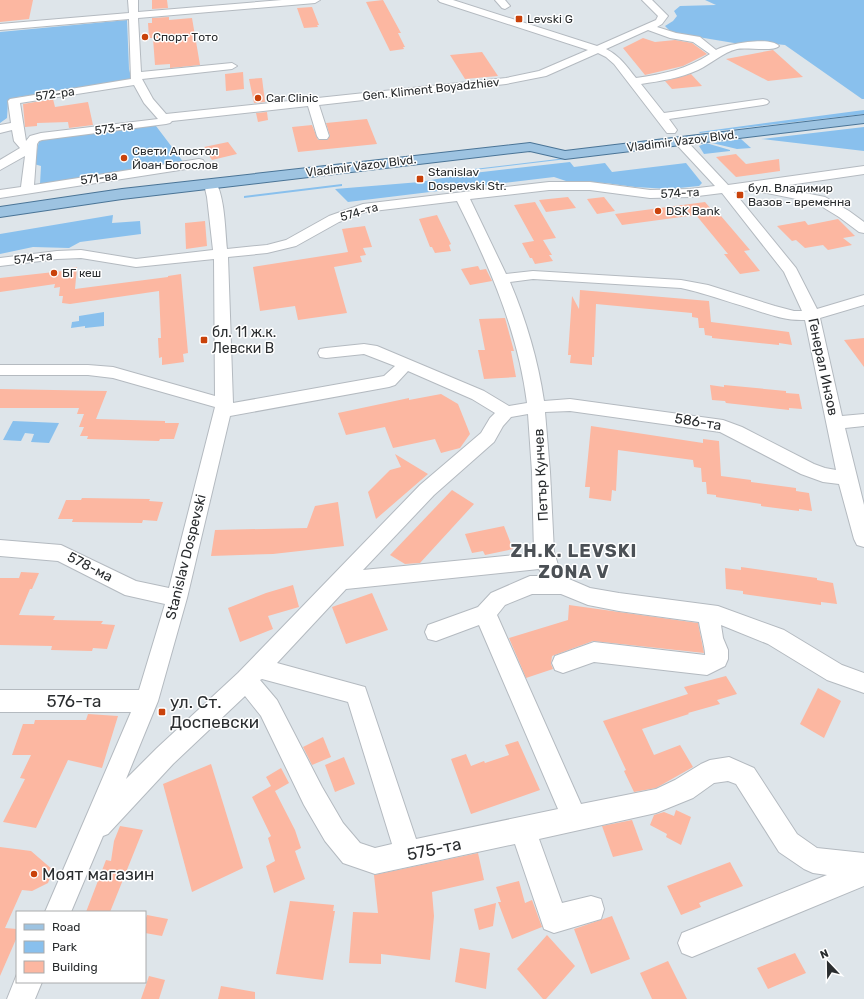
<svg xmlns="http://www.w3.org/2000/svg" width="864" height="999" viewBox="0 0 864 999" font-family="Rubik,sans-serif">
<rect width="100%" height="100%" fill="#dee5ea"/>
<g fill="#89c0ed">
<polygon points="705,0 864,0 864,99 862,99 785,45 765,43 740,44 680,34 670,31 665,26 673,21 677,16 674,11 680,6 716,5"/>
<polygon points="127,20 129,69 132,81 18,97 8,102 7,118 0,123 0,32"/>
<polygon points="864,110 864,114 700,133 699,132"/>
<polygon points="149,125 156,126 184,163 40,184 41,166 34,164 39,141 45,138"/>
<polygon points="864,127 864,151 761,139"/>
<polygon points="741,139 751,148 737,149 712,143"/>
<polygon points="706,143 730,150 730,151 704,154 699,146"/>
<polygon points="591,155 592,156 458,172 457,171"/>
<polygon points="570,162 574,167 605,163 612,172 686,163 702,183 699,186 669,189 635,187 605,183 569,182 554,177 348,202 335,189 420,182 465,174"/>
<polygon points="342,184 342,186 244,198 244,196"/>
<polygon points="113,215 112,223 140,221 141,234 80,242 69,248 33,247 0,254 0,234"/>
<polygon points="104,312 104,326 85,328 85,326 71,328 72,322 79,321 79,316"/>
<polygon points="13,421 59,423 49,443 31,442 34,434 25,433 21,441 3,440"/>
</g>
<g fill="#fcb7a1">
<polygon points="0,0 33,0 29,19 0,22"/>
<polygon points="152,0 167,0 168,8 152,9"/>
<polygon points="383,0 401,33 398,33 405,47 403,47 404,49 390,51 366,2"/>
<polygon points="312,7 319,25 317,25 318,27 304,28 297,8"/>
<polygon points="169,17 169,20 192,18 200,65 170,68 170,64 155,65 153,38 149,38 148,23 152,23 152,18"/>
<polygon points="643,38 655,42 675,40 692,43 707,54 683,66 645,75 623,48"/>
<polygon points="773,50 803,77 768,81 726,59"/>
<polygon points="482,52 498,76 465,79 450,55"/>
<polygon points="243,72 244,89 226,91 225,74"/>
<polygon points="691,74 702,86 672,89 665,81"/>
<polygon points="262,78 265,102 254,103 249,79"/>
<polygon points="53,99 55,107 88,102 93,125 69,128 68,122 37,123 37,126 25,127 23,104"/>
<polygon points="267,112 268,120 258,122 256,113"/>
<polygon points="367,119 377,144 298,152 292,127 312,125 318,140 327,140 330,136 326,123"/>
<polygon points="228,142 237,154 212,160 204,147"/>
<polygon points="736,154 746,164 779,159 780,171 736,177 716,157"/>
<polygon points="568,197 576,208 546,212 539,200"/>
<polygon points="604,197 615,211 597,214 587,199"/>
<polygon points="535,202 556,238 543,240 552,255 549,255 553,261 535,264 532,258 530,258 522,243 534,241 514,205"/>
<polygon points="705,202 717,216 721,216 750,250 744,251 760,271 740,274 724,254 728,254 696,215 622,225 615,214"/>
<polygon points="437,215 451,244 449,245 451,251 435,253 432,247 430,247 419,219"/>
<polygon points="838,219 855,236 843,238 852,245 828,250 823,245 805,248 796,240 792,241 777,226 805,221 808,225"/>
<polygon points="205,221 207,246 186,249 185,223"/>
<polygon points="365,226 372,247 363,248 366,255 360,256 362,262 334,267 347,313 298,320 295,306 260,311 253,267 348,252 342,229"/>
<polygon points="478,266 480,270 486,269 492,281 470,285 461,269"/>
<polygon points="77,267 75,289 168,277 168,276 181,274 188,353 183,354 184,362 162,365 162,357 159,358 158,338 161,338 159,291 70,304 62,303 63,296 59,296 60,287 54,288 55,284 0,292 0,278 63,271 64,269"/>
<polygon points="580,290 709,301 711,322 789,332 792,345 779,343 779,345 712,338 712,336 705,335 704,328 699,328 698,318 692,317 692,313 596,304 594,357 592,357 592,365 570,363 571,355 568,355 572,296 579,309"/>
<polygon points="505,318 514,351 511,351 516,377 484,379 478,350 485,350 479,319"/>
<polygon points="864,338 864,367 844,340"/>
<polygon points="710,385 724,387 724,385 786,391 786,393 799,394 802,409 789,408 789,410 726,403 725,401 712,400"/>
<polygon points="0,389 107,391 96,419 165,421 165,423 179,423 174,439 160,439 159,441 87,439 88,436 80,436 84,427 79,427 84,414 77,414 79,408 0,408"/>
<polygon points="441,394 458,404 470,434 460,448 441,453 435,439 393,448 385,427 346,435 338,413 409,398 409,400"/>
<polygon points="591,426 703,443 703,439 719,441 721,476 751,480 751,482 796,488 796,491 809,493 812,511 799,509 799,511 761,506 761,504 716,497 716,495 707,494 706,482 702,482 701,468 694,467 693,460 618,450 616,491 612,490 611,501 589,498 590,487 585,487"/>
<polygon points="395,454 428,474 376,519 368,492 390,470 401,467"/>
<polygon points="452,490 474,504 420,563 405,564 390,555"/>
<polygon points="82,498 150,499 149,501 163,502 157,521 143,520 142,523 72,522 73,519 58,519 66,500 81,500"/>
<polygon points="338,502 344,546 273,554 211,556 215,530 307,528 315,506"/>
<polygon points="504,526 513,549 485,555 483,551 472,553 465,534"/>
<polygon points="741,567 817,578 817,580 833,583 837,604 821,602 821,605 743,594 743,591 726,589 725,568 741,570"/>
<polygon points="21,572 39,573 32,589 30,589 19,615 55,616 53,620 103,621 101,624 115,625 107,649 93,648 92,651 51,650 52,646 0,645 0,578 19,578"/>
<polygon points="293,585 299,607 268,616 273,629 240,642 228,608 266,593"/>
<polygon points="372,593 388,630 346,644 332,607"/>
<polygon points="569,605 698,623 704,653 593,641 552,656 551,664 553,669 526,678 509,638 568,620"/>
<polygon points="726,676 737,694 717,700 720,704 688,713 689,714 642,729 654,755 680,745 693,767 656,788 634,792 624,771 626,770 603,721 688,694 684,687"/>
<polygon points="818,688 841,701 824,738 800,724"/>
<polygon points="88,714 118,716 102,768 68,760 36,828 3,822 25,779 20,778 31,755 12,755 23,724 34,724 35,720 86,720"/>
<polygon points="323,737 331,757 312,765 303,747"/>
<polygon points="518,741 540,790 471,814 451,759 466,754 471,766 484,761 485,763 509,755 505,745"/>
<polygon points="344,757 355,784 335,792 325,765"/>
<polygon points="211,764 243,868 192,892 163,784"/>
<polygon points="281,768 289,783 275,791 295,830 301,848 295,851 305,879 274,893 266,866 275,861 268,838 271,836 252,797 271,786 266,777"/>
<polygon points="676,810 691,817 681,845 666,837 667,834 650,825 654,815 664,812 674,816"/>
<polygon points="632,820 643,850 613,857 602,826"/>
<polygon points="120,826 143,830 110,912 86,912 106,860 111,861 114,841"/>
<polygon points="0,847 31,851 53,870 48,883 32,891 22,890 5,928 17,929 17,937 0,976"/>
<polygon points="478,853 484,880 432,892 434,916 430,960 381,954 381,964 349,963 353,912 378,913 374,875"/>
<polygon points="730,862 743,886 699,903 701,907 681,915 667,886"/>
<polygon points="519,881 525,903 532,900 542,927 512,939 498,902 501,902 496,887"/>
<polygon points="290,901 334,905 333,911 335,911 323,980 276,974"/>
<polygon points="496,903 493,926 479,930 474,909"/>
<polygon points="147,915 168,919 162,936 145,933 145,921"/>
<polygon points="612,916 630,959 591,974 574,929"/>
<polygon points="547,935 575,966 546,999 543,999 517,969"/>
<polygon points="460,948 490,953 486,989 455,982"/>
<polygon points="795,953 806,973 768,989 757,968"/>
<polygon points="668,961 687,999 652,999 640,973"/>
<polygon points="149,976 165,980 159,999 141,999"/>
<polygon points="221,986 255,992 255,999 218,999"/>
</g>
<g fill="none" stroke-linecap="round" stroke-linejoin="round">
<g stroke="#b4bac0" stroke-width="2">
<g id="minor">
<path d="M128,0H138V12L282,0H320L315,3L138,18L141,72L232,63L237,66L232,69L142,79L153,99L166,114L506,78L539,71L588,50L440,2L438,0H453L597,46L656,20L658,16L642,0H652L668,16L662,24L657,27L676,33L700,37L716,50C727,44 770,36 779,46C774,52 746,47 737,49C723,52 711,64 698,70C680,78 661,81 641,84L664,113L763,99L767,100L769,102L767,104L763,105L669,119L677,130L675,133H667L614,64L606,57L598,53L546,76L506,84L319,105L329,136L327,139H319L317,136L308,106L172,121L170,123L166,124L42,140L39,141L37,144L34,185L199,159L203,160L205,163L203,166L199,167L0,198V190L21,187L25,156L0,170V160L20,148L14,141L12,130L0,133V125L11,123L8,101L10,99L131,79L129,19L0,30V24L129,13ZM648,30L670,38L693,42L710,54C687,69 664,74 636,78C627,67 620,56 606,49ZM134,85L144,103L158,119L41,133L30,136L26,141L20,103Z"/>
<polygon points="495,0 505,0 510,6 505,9 502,8"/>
<path d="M680,137L684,138L728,185L864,166V174L775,187L825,197L849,211L864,222V233L859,232L839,217L816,203L762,192L761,189L734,192L796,268L817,309L864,295V305L820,318L842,416L864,414V426L845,428L864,505V547L857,545L854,539L839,484L823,482L801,474L720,432L570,411L545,412L550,472L554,552L558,565L569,579L590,588L619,593L718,606L784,630L842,665L864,673V693L827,680L768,644L721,625L723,638L728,650V659L725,666L707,675L594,662L563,673L555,670L552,663L555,656L594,642L705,655C706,652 700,629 699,622L619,611L588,605L561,594H532L505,605L497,615L581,804L656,789L675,780L701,764L710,760L729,757L754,768L797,834L817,848L864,853V886L692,957L682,953L678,943L682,933L827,875L813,873L804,869L779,852L736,784L728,781L714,783L693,798L656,813L539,839L562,903L591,896L601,899L604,909L601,919L554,933L544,929L515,844L375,874L343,863L325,841L304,805L261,716L245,696L173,764L108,834L103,836L71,912H45L131,712H0V690H139L165,604L125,595L58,561L0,556V540L61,545L136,581L169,588L215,407L113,378L88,375H0V365H88L113,367L215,396L214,259L136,267L81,258L57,259L0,266V258L57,251L81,250L136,259L213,250L207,197L204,184L205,181H215C225,196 225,231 227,249L267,245L286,240L329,216L363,204L549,182H590L650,190L690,189L715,186L676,144L674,141L676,138ZM549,190H590L650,198L690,197L722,193L784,272L802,311H794L775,306L708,285L681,280L533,271L506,274L470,199ZM457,201C489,265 518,331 527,403L509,406L484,391L377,346L364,344L326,348L320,349L318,353L320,357L326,358L364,354L395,366L384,376L233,403L228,257L267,253L296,246L339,222L365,212ZM533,279L681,288C704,293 726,301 749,308C767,314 786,321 805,320L836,470L825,468L814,464L742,427L723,420L570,399L544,401C538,360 526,320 510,282ZM408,371L472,399L495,413L490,418L481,433L420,485L238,673L157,748L126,779L158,701L187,598L230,416L389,387L395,385ZM528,414L532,472L534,553L363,570L434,495L494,442L503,426L511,417ZM539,569L543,576H530L523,579L491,593L478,607L428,625L425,632L428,639L436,641L479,625L558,809L416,839L365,687L277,663L346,589ZM262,679L348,702L392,844L375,848L360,843L343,823L322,787L277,700L260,680Z"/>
<polygon points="17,974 17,982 42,982 35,999 7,999"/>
</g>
</g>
<g stroke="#4a7496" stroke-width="2">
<polygon id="major" points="864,115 864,123 565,159 530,151 122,199 0,217 0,207 122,189 530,143 565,151"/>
</g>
<use href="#minor" fill="#fff" fill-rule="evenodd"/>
<use href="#major" fill="#9dc3e1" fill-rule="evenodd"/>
</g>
<g fill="#c9420b" stroke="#fff" stroke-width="1.5">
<rect x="515" y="15" width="8" height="8" rx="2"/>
<circle cx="145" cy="37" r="4"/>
<circle cx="258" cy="98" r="4"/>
<circle cx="124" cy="158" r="4"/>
<rect x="416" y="175" width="8" height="8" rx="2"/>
<rect x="736" y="191" width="8" height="8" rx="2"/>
<circle cx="658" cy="211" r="4"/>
<circle cx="54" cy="273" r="4"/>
<rect x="200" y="336" width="8" height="8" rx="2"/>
<rect x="158" y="708" width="8" height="8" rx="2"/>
<circle cx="34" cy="874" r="4"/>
</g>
<g text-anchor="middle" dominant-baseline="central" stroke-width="3" stroke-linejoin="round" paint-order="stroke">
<g font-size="12" fill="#2a2d2f" stroke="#fff" text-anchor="start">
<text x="527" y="19">Levski G</text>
<text x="153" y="37">Спорт Тото</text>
<text x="266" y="98">Car Clinic</text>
<text x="132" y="151">Свети Апостол<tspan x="132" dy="14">Йоан Богослов</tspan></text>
<text x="428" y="172">Stanislav<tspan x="428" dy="14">Dospevski Str.</tspan></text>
<text x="748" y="188">бул. Владимир<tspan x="748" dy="14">Вазов - временна</tspan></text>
<text x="666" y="211">DSK Bank</text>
<text x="62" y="273">БГ кеш</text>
</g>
<g font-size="12" fill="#2a2d2f" stroke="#fff">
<text transform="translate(431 89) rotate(-6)">Gen. Kliment Boyadzhiev</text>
<text transform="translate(55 94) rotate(-8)">572-ра</text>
<text transform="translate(114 128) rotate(-8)">573-та</text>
<text transform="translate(682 141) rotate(-7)">Vladimir Vazov Blvd.</text>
<text transform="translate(361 166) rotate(-7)">Vladimir Vazov Blvd.</text>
<text transform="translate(99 178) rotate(-8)">571-ва</text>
<text transform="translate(680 193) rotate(-3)">574-та</text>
<text transform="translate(359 212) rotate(-16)">574-та</text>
<text transform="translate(33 258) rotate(-7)">574-та</text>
</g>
<g font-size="14" fill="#2a2d2f" stroke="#fff" text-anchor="start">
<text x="212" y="332">бл. 11 ж.к.<tspan x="212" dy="16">Левски В</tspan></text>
</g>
<g font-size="14" fill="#2a2d2f" stroke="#fff">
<text transform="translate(823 367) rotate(78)">Генерал Инзов</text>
<text transform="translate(698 422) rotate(9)">586-та</text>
<text transform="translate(541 475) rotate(-93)">Петър Кунчев</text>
<text transform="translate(186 557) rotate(-76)">Stanislav Dospevski</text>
<text transform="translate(90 567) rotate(27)">578-ма</text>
</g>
<g font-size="17" fill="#2a2d2f" stroke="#fff">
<text x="74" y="701">576-та</text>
<text transform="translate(434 849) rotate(-12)">575-та</text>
</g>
<g font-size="17" fill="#2a2d2f" stroke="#fff" text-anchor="start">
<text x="170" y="702">ул. Ст.<tspan x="170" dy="20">Доспевски</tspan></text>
<text x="42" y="874">Моят магазин</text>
</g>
<g font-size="18" font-weight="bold" letter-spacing="1" fill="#4b5055" stroke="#fff">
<text x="574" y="551">ZH.K. LEVSKI<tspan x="574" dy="21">ZONA V</tspan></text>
</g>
</g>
<rect x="16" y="911" width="130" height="72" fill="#ffffff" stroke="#aaabac"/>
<rect x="24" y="924" width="20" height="6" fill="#9dc3e1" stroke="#aaabac"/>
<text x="52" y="931" font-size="12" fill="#2a2d2f">Road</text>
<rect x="24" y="941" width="20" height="12" fill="#89c0ed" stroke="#aaabac"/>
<text x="52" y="951" font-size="12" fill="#2a2d2f">Park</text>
<rect x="24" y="961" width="20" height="12" fill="#fcb7a1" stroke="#aaabac"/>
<text x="52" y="971" font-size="12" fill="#2a2d2f">Building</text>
<g transform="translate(828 963) rotate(338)" stroke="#ffffff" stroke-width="3" paint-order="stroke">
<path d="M0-3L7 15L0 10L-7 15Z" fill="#2a2d2f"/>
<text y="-6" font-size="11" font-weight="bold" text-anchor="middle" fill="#2a2d2f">N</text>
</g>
</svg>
